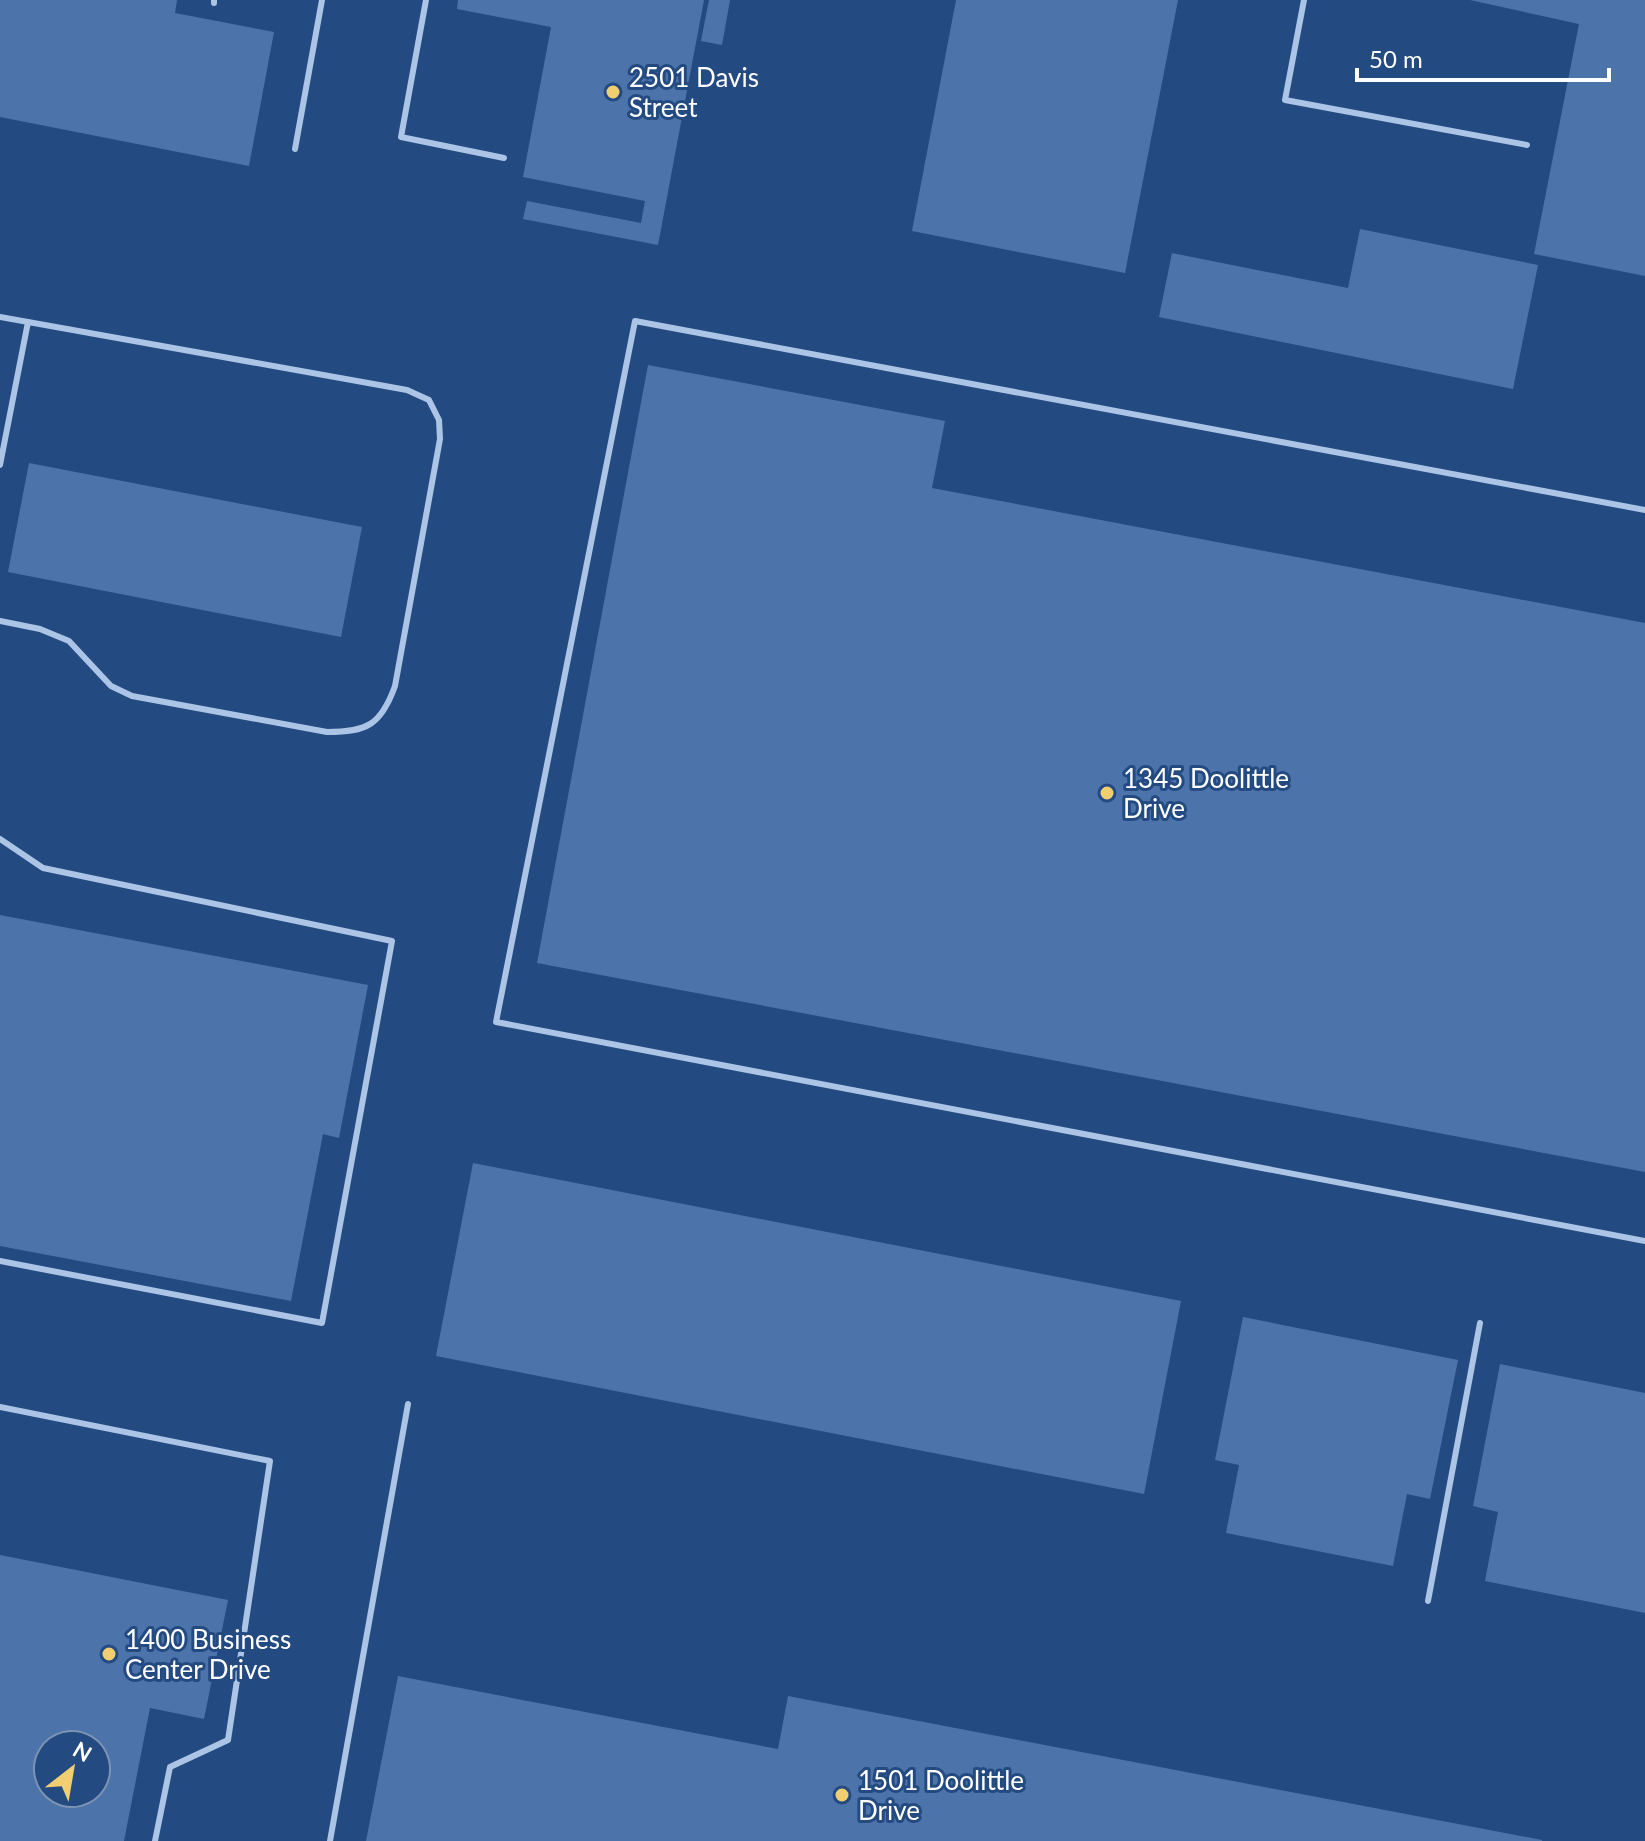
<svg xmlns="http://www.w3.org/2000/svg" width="1645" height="1841" viewBox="0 0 1645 1841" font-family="Lato,sans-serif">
<rect width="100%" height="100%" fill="#244b81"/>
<g fill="#4d74aa" fill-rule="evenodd">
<polygon points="0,0 177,0 175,13 274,32 249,166 0,117"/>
<polygon points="458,0 704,0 658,245 523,219 527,201 641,223 645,201 523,177 551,27 457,9"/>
<polygon points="709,0 730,0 722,45 701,41"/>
<polygon points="956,0 1178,0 1125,273 912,231"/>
<polygon points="1470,0 1645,0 1645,276 1534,254 1579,24"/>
<polygon points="1360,229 1538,265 1513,389 1159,317 1172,253 1348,288"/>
<polygon points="648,365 945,421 932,488 1645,623 1645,1172 537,963"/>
<polygon points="29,463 362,527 341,637 8,572"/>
<polygon points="0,915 368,985 339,1138 323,1134 291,1301 0,1246"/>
<polygon points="473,1163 1181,1301 1144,1494 436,1356"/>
<polygon points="1243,1317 1458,1360 1430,1499 1407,1494 1393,1566 1226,1533 1239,1465 1215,1460"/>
<polygon points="1500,1364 1645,1393 1645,1613 1485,1581 1498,1512 1473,1506"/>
<path d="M0,1555L228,1600L204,1719L150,1708L124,1841H0ZM48,1745H96V1793H48Z"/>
<polygon points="398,1676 778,1749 788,1696 1542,1840 1542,1841 366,1841"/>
</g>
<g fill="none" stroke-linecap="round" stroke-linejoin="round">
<g stroke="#acc5e7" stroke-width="6">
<polyline points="426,0 401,137 504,158"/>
<polyline points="1304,0 1285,100 1527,145"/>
<polyline points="214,3 214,0"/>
<polyline points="295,149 322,0"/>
<path d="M0,317L407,390L429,400L439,420L440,439L395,686C381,725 367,732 327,732L132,696L111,686L69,641L40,629L0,621"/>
<polyline points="0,465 28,322"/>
<polyline points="1645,510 635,321 496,1022 1645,1241"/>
<polyline points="0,839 43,868 392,941 322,1323 0,1261"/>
<polyline points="0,1407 270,1461 228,1740 170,1767 155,1841"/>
<polyline points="1428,1601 1480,1323"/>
<polyline points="330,1841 408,1404"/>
</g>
</g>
<g fill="#f1cf70" stroke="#244b81" stroke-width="3">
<circle cx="613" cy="92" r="8"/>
<circle cx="1107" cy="793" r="8"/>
<circle cx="109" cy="1654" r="8"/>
<circle cx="842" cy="1795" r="8"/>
</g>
<g text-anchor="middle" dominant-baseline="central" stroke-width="6" stroke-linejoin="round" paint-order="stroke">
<g font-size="26" fill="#fff" stroke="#244b81" text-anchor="start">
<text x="629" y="77">2501 Davis<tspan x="629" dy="30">Street</tspan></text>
<text x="1123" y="778">1345 Doolittle<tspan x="1123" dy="30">Drive</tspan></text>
<text x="125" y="1639">1400 Business<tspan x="125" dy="30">Center Drive</tspan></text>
<text x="858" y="1780">1501 Doolittle<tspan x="858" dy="30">Drive</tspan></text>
</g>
</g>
<g transform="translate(72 1769) rotate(31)"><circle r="38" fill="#244b81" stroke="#7c93b3" stroke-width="2"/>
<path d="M0-6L14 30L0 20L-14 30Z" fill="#f1cf70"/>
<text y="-12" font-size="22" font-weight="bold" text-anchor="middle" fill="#ffffff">N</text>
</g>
<path d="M1357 68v12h252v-12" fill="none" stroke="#ffffff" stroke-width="4"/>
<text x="1369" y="68" font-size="24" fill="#ffffff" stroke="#244b81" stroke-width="6" paint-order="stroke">50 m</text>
</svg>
